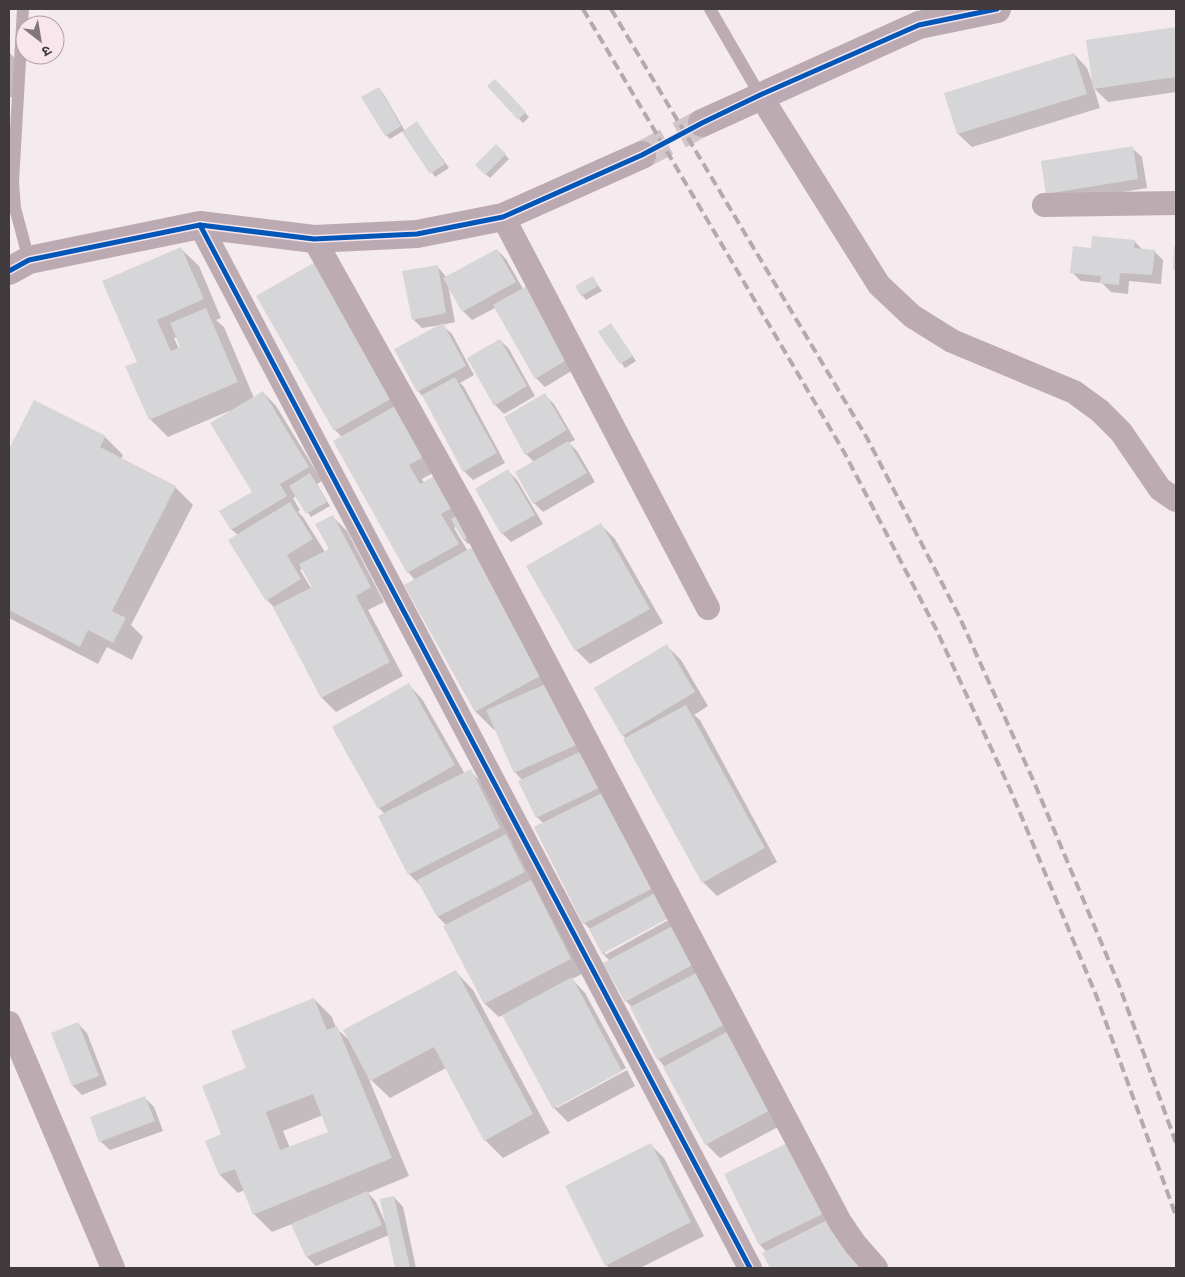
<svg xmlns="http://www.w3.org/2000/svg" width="1185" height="1277" viewBox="0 0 1185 1277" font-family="'Public Sans','Noto Sans Devanagari',sans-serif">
<rect width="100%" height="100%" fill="#f5eaee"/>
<g fill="#0003" fill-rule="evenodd">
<polygon points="1176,28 1176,92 1108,102 1094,88 1100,108 972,147 958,134 1074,54 1087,68 1092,82 1093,82 1087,41"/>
<polygon points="9,52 21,65 19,98 9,97"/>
<polygon points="495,81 529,117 523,123 489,86"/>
<polygon points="378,88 383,93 405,131 417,123 449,168 435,177 403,131 390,139 386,135"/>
<polygon points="496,145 509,159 490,178 476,165"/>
<polygon points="1132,148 1142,157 1147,188 1057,203 1047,194"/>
<polygon points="1134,241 1143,250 1154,251 1163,260 1161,284 1129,281 1128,294 1111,292 1102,283 1081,281 1072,272 1092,249"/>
<path d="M180,248L199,266L221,318L216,320L224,327L254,398L263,392L276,406L322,481L317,484L330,506L311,517L297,496L293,498L300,510L298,512L303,517L325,552L330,550L333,517L347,531L384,602L368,610L403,676L336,712L322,698L276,609L267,600L238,535L232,530L221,512L254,492L229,411L168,437L150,419L139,362ZM177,337L182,348L179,349L174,338ZM303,568L313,587L311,588L300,570Z"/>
<polygon points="497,250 506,259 523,289 578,367 545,387 536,378 495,308 472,320 463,311 448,285 455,322 442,325 452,334 474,375 460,383 464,387 505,463 473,480 464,471 425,399 418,391 441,325 422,328 413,319 437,266 447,278"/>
<polygon points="317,263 451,463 422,479 424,483 444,472 477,539 468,544 464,540 457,526 454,528 676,897 605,952 605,955 683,912 795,1118 720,1158 706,1144 665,1067 658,1059 631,1006 626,1001 610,961 603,954 590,929 584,923 544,824 537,817 520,782 523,781 515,772 496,729 494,730 476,712 406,585 415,580 408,572 342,437 335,430"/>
<polygon points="593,278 602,291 586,300 582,295"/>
<polygon points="611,325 636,361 625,368 600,333"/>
<polygon points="500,340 509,349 535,396 504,414 495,405"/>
<polygon points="545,395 554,404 575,440 569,443 577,451 595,482 543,512 534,503 534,462 526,454"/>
<polygon points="34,401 105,437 123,455 121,459 175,487 193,505 131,625 143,637 132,660 107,647 98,664 9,618 9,451"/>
<polygon points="508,471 517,480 543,524 511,542 502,533"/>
<polygon points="601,525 615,539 663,623 590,664 576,650"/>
<polygon points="667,646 681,660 708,706 694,715 700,720 777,862 717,896 703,882 626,739 623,735"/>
<polygon points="409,685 422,699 465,774 470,771 484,785 512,843 519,850 584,973 572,979 585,993 626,1068 557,1105 557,1108 627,1070 635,1086 568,1122 554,1108 503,1015 499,1017 485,1004 444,926 446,925 438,917 422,887 409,874 385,814 379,808"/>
<path d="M455,971L473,990L550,1133L503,1158L485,1140L446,1068L390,1098L368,1077L409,1176L368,1193L376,1202L385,1222L394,1197L403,1207L416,1268H396L389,1235L316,1266L307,1257L292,1224L272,1232L254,1214L245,1190L238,1193L220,1175L206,1142L223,1135L248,1069L314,999L332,1017L336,1028L348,1039ZM323,1115L330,1132L290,1148L283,1131Z"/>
<polygon points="78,1024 87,1033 107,1085 82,1095 73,1086"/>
<polygon points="145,1098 154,1107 163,1131 110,1150 100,1141"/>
<polygon points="800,1138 872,1268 771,1268 764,1254 767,1252 760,1245 726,1175"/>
<polygon points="650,1144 664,1158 704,1236 640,1268 610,1268 606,1265"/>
</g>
<g fill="#d6d5d7" fill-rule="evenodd">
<polygon points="1176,27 1176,77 1093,89 1086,40"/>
<polygon points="1074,53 1087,94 957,134 944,93"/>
<polygon points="495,79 526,112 518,120 487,86"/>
<polygon points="379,87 401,126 385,136 361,97"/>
<polygon points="417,121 445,164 430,174 402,132"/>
<polygon points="496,144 506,154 485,175 475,165"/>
<polygon points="1133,146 1138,179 1046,194 1041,161"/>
<polygon points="1092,236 1135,240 1134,248 1155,250 1152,275 1120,273 1119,285 1100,283 1101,276 1070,273 1073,246 1091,248"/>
<polygon points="1174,246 1176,246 1176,270 1173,270"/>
<polygon points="181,247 204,299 157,320 171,351 180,347 170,323 206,308 238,382 149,420 125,366 137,362 102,281"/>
<polygon points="497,249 516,282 462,312 443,278"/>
<polygon points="317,261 394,397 334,431 256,296"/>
<polygon points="438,265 446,313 412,320 402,271"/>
<polygon points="593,276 598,286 581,296 575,286"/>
<polygon points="528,285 570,358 535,379 493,305"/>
<polygon points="443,323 466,366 417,392 394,349"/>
<polygon points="611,323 633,356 620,364 598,332"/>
<polygon points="500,339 527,386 494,406 467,358"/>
<polygon points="455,377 497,453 463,472 422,395"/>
<polygon points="263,391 309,467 280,484 287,496 231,530 219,511 252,492 210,423"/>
<polygon points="545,393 567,430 525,455 504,417"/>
<polygon points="409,398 438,449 409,465 420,484 444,471 462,502 441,514 459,544 407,573 333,441"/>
<polygon points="34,400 106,436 100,447 176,486 112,611 126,618 113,643 88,630 80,647 9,610 9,449"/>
<polygon points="568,441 587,473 533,504 515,472"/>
<polygon points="508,469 535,515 501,534 475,489"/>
<polygon points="310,473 327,502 306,514 289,486"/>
<polygon points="290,502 313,539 287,555 301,579 266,601 228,540"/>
<polygon points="463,513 474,534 463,540 451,519"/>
<polygon points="333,515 371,587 356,596 390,662 321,698 273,607 312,587 299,564 329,549 315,524"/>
<polygon points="601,523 650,609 575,651 526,566"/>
<polygon points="476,545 547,672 475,712 404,585"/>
<polygon points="667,644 695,692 622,736 594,688"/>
<polygon points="557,679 585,741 514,773 486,710"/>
<polygon points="409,683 455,765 378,809 332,727"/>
<polygon points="686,705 765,848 702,883 623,739"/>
<polygon points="590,747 607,784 536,818 518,781"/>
<polygon points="471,769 500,828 408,875 378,816"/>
<polygon points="614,787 663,883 583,924 534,827"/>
<polygon points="506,834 525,872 437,917 417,880"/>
<polygon points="531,880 571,959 484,1004 443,926"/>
<polygon points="666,887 680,912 602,954 589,929"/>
<polygon points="684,920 705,958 625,1002 603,963"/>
<polygon points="708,967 735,1019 657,1060 630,1007"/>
<polygon points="456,970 533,1114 484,1141 434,1047 370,1081 343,1030"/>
<polygon points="572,977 622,1071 553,1109 502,1015"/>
<path d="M314,998L327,1030L337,1026L392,1158L253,1215L235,1169L219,1175L205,1141L221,1134L202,1086L246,1068L231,1031ZM313,1094L328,1132L280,1150L266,1112Z"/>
<polygon points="78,1022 99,1076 72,1086 51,1033"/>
<polygon points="739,1025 782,1104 705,1145 663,1067"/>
<polygon points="145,1096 155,1121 99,1142 90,1117"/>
<polygon points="800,1137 835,1208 759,1245 724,1174"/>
<polygon points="651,1143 691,1222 605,1266 565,1186"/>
<polygon points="367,1191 382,1225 306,1257 291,1224"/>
<polygon points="394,1196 410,1268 395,1268 380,1199"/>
<polygon points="839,1214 866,1268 770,1268 762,1253"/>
</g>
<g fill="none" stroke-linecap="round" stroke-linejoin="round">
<polyline stroke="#d1c7cb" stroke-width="28" stroke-dasharray="28 14" stroke-linecap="butt" points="642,155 702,123"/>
<g stroke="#bcacb2" stroke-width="12">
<polyline points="23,9 13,182 15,208 29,260"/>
<polyline points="710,9 760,95"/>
</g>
<g stroke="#bcacb2" stroke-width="24">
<polyline points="760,95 879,285 912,316 952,341 1074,392 1100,411 1121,432 1160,489 1176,500"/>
<polyline points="1044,205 1176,203"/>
<polyline points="503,217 708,608"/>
<polyline points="200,225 750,1268"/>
<polyline points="314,239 466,511 840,1222 855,1244 876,1268"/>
<polyline points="9,1023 113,1268"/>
</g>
<g stroke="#bcaab2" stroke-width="28">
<polyline points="702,123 919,25 997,9"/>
<polyline points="9,271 29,260 200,225 314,239 417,234 503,217 642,155"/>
</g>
<g stroke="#b4a9ad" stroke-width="4" stroke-dasharray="10 5" stroke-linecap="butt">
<polyline points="583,9 844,452 936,629 1010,789 1096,995 1176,1216"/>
<polyline points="611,9 867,438 959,616 1034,782 1119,985 1176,1143"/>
</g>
<g stroke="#f9e6ed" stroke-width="8">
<g id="cycleway">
<polyline points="200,225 750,1268"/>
<polyline points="9,271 29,260 200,225 314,239 417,234 503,217 642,155 702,123 760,95 919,25 997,9"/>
</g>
</g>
<use href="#cycleway" stroke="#0057b8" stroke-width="5"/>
</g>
<rect width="1185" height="1277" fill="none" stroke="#413a3d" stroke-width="20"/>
<g transform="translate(40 40) rotate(149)"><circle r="24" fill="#f9e6ed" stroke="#afa1a7"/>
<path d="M0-4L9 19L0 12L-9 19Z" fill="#80787b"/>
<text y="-8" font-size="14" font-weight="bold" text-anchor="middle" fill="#413a3d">उ</text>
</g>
</svg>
